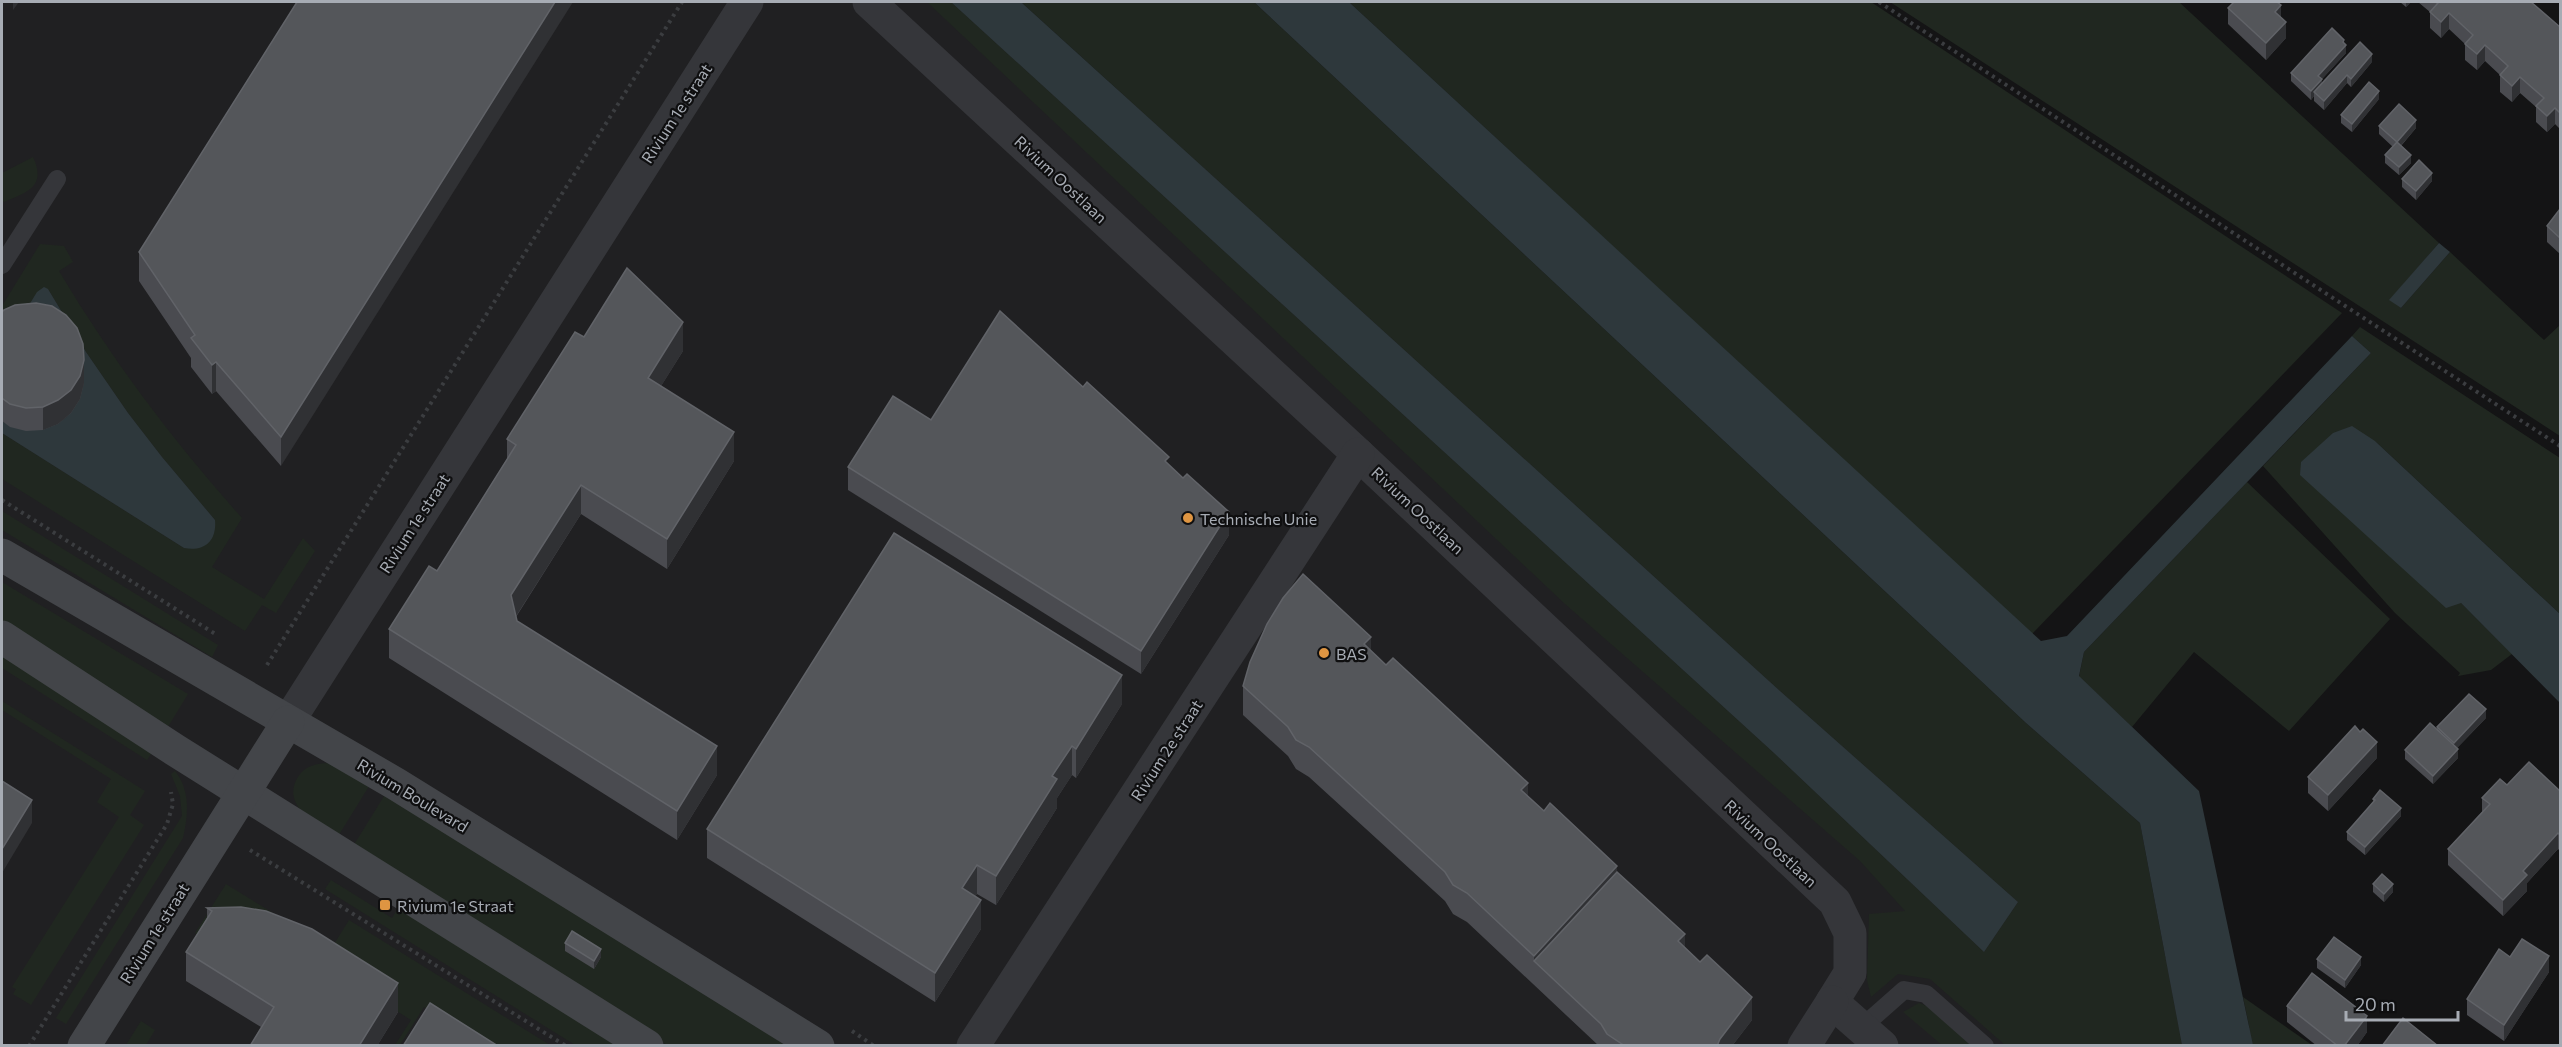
<svg xmlns="http://www.w3.org/2000/svg" width="2562" height="1047" viewBox="0 0 2562 1047" font-family="Commissioner,sans-serif">
<rect width="100%" height="100%" fill="#141415"/>
<polygon fill="#202022" points="2,2 1012,2 2272,1046 2,1046"/>
<g fill="#202720">
<polygon points="927,2 951,2 1774,753 1984,952 2018,902 1780,691 1021,2 1254,2 2026,723 2140,823 2182,1045 2005,1045 1930,979 1898,974 1871,997 1867,980 1869,914 1905,911 1860,861 1565,604"/>
<polygon points="1349,2 1871,2 2342,313 2032,634"/>
<polygon points="1890,2 2179,2 2439,243 2390,300 2401,308 2450,252 2544,340 2560,325 2560,436"/>
<path d="M33,157C47,187 27,192 4,202L2,200V173Z"/>
<path d="M40,244L64,246L73,262L59,271C112,360 173,441 242,518L212,567L264,599L303,538L315,551L276,613L262,605L245,631L2,479V433L184,548L215,520L162,457L128,413L86,352L48,289L15,328L2,316V306Z"/>
<polygon points="2360,327 2560,458 2560,614 2375,441 2460,602 2512,654 2491,670 2458,676 2460,673 2395,613 2263,466 2371,353 2352,336"/>
<polygon points="2247,482 2390,619 2289,731 2194,652 2132,727 2079,677 2084,652"/>
<polygon points="2,511 218,645 212,657 2,530"/>
<polygon points="2,582 188,694 166,730 2,622"/>
<polygon points="2,650 153,751 147,760 2,668"/>
<polygon points="2,701 145,791 130,815 144,825 31,1005 13,994 16,989 12,987 119,817 97,802 111,779 2,710"/>
<path d="M326,763L344,767L371,783L337,838C318,826 280,805 298,777C305,766 315,764 326,763Z"/>
<path d="M175,771C191,791 188,816 183,838L66,1024L56,1018L182,816L180,796L171,774Z"/>
<polygon points="386,793 789,1045 667,1045 352,848"/>
<polygon points="331,880 392,918 400,905 624,1045 575,1045 325,889"/>
<polygon points="226,884 331,949 349,920 550,1045 486,1045 424,1007 400,1045 395,1045 411,1020 312,958 210,942 195,933"/>
<polygon points="2243,997 2312,1045 2253,1045"/>
<polygon points="1919,1003 1938,1010 1972,1045 1942,1045 1903,1012"/>
<polygon points="141,1021 155,1030 146,1045 126,1045"/>
</g>
<g fill="#2e383c">
<polygon points="951,2 1021,2 1780,691 2018,902 1984,952 1774,753"/>
<polygon points="1254,2 1349,2 2041,641 2067,636 2352,336 2371,353 2084,652 2079,676 2199,791 2253,1045 2182,1045 2140,823 2026,723"/>
<polygon points="2439,243 2450,252 2401,308 2389,300"/>
<path d="M44,287L48,289L86,352L128,413L162,457L215,520C217,541 204,552 184,548L2,433V421C11,427 18,428 28,428C61,431 76,413 84,383L15,328L37,292Z"/>
<polygon points="2352,426 2375,441 2560,614 2560,703 2461,603 2446,608 2300,475 2301,462 2333,433"/>
</g>
<g fill="none" stroke-linecap="round" stroke-linejoin="round">
<g stroke="#3b3d40" stroke-width="4" stroke-dasharray="3 4.5" stroke-linecap="butt">
<polyline points="1879,2 2560,446"/>
<polyline points="2,500 217,635"/>
<polyline points="267,665 682,2"/>
<polyline points="250,850 566,1046"/>
<polyline points="852,1031 874,1046"/>
<polyline points="29,1046 167,824 173,804 171,792"/>
</g>
<g stroke="#35363a" stroke-width="18">
<polyline points="2,265 57,179"/>
<polyline points="1861,1028 1904,990 1926,994 1985,1046"/>
</g>
<g stroke="#35363a" stroke-width="33">
<polyline points="869,2 1358,454 1835,902 1850,933 1850,973 1832,1002 1882,1046"/>
<polyline points="288,722 747,2"/>
<polyline points="973,1046 1358,454"/>
<polyline points="1804,1046 1832,1002"/>
</g>
<g stroke="#434549" stroke-width="33">
<polyline points="2,555 396,784 818,1046"/>
<polyline points="2,637 175,750 647,1046"/>
<polyline points="84,1046 288,722"/>
</g>
</g>
<g fill="#4a4b50">
<polygon points="297,2 281,466 216,391 212,394 191,367 191,358 139,281 139,252"/>
<polygon points="2400,2 2411,2 2406,7"/>
<polygon points="2418,2 2531,2 2560,27 2560,129 2555,124 2547,132 2536,122 2536,107 2520,93 2512,102 2500,92 2500,75 2485,61 2477,70 2465,60 2465,44 2449,29 2441,38 2430,28 2430,12"/>
<polygon points="2228,8 2286,38 2266,60 2228,24"/>
<polygon points="2344,43 2346,53 2322,79 2322,83 2372,62 2351,87 2347,83 2324,110 2314,101 2314,96 2311,100 2291,81 2291,73"/>
<polygon points="2379,99 2352,132 2341,123 2341,115"/>
<polygon points="2379,126 2416,128 2401,146 2411,163 2399,175 2385,163 2385,155 2393,147 2379,134"/>
<polygon points="2402,179 2432,181 2416,200 2402,187"/>
<polygon points="2560,209 2560,254 2547,242 2547,226"/>
<polygon points="2,312 84,383 80,399 71,413 58,424 43,430 26,431 10,427 2,421"/>
<polygon points="584,337 683,351 661,386 734,461 667,569 581,514 516,617 517,621 717,775 677,840 389,658 389,629 437,571 507,459 507,439"/>
<polygon points="931,420 1169,465 1229,535 1141,674 848,490 848,467"/>
<polygon points="1371,651 1544,811 1617,872 1685,948 1752,1020 1732,1046 1599,1046 1467,922 1453,914 1445,901 1309,777 1296,769 1288,756 1243,715 1243,686"/>
<polygon points="1122,704 1076,778 1072,775 1057,798 1057,808 996,905 977,894 975,896 981,929 935,1002 707,858 707,829"/>
<polygon points="2486,718 2457,748 2458,758 2433,784 2405,759 2405,750 2437,730 2437,727"/>
<polygon points="2377,758 2328,811 2308,793 2308,777"/>
<polygon points="2507,785 2560,791 2560,851 2558,849 2527,883 2527,891 2503,916 2448,865 2448,849 2482,812 2482,798"/>
<polygon points="2373,799 2401,816 2365,855 2347,840 2347,832 2373,802"/>
<polygon points="2373,884 2393,892 2384,902 2373,892"/>
<polygon points="207,908 398,1012 377,1046 250,1046 261,1027 186,981 186,952 207,918"/>
<polygon points="565,943 601,957 594,969 565,951"/>
<polygon points="2510,957 2549,972 2504,1041 2467,1015 2467,999"/>
<polygon points="2317,959 2361,965 2345,988 2317,968"/>
<polygon points="2287,1006 2367,1032 2357,1046 2317,1046 2287,1022"/>
</g>
<g fill="#303134">
<polygon points="13,2 19,2 13,10"/>
<polygon points="555,2 573,2 281,466 281,437"/>
<polygon points="2406,2 2411,2 2406,7"/>
<polygon points="2281,5 2281,21 2275,12"/>
<polygon points="2449,13 2449,29 2441,38 2441,22"/>
<polygon points="2286,22 2286,38 2266,60 2266,43"/>
<polygon points="2344,40 2344,47 2346,45 2346,53 2322,79 2322,87 2314,92 2314,96 2311,100 2311,91 2318,76"/>
<polygon points="2485,45 2485,61 2477,70 2477,54"/>
<polygon points="2372,54 2372,62 2351,87 2351,79"/>
<polygon points="2347,75 2347,83 2324,110 2324,101"/>
<polygon points="2520,77 2520,93 2512,102 2512,86"/>
<polygon points="2379,91 2379,99 2352,132 2352,124"/>
<polygon points="2555,108 2555,124 2547,132 2547,116"/>
<polygon points="2416,120 2416,128 2397,150 2397,142"/>
<polygon points="2411,155 2411,163 2399,175 2399,167"/>
<polygon points="2432,173 2432,181 2416,200 2416,191"/>
<polygon points="683,322 683,351 648,407 648,378"/>
<polygon points="84,360 84,383 80,399 71,413 58,424 43,430 43,407"/>
<polygon points="216,362 216,391 212,394 212,365"/>
<polygon points="734,432 734,461 667,569 667,539"/>
<polygon points="581,485 581,514 511,624 511,595"/>
<polygon points="1229,512 1229,535 1141,674 1141,651"/>
<polygon points="1371,637 1371,666 1364,644"/>
<polygon points="1122,675 1122,704 1076,778 1076,749"/>
<polygon points="2486,709 2486,718 2454,751 2454,743"/>
<polygon points="2377,742 2377,758 2328,811 2328,795"/>
<polygon points="717,746 717,775 677,840 677,811"/>
<polygon points="1072,746 1072,775 1057,798 1057,808 996,905 996,876 1052,776"/>
<polygon points="2458,749 2458,758 2433,784 2433,776"/>
<polygon points="1528,783 1528,812 1521,790"/>
<polygon points="32,800 32,823 2,873 2,849"/>
<polygon points="2401,808 2401,816 2365,855 2365,847"/>
<polygon points="2558,833 2558,849 2527,883 2527,891 2503,916 2503,900 2523,871"/>
<polygon points="977,865 977,894 962,917 962,888"/>
<polygon points="1617,866 1617,895 1534,961 1534,956"/>
<polygon points="2393,884 2393,892 2384,902 2384,894"/>
<polygon points="981,900 981,929 935,1002 935,973"/>
<polygon points="1685,934 1685,957 1678,941"/>
<polygon points="601,949 601,957 594,969 594,961"/>
<polygon points="2549,956 2549,972 2504,1041 2504,1025"/>
<polygon points="2361,957 2361,965 2345,988 2345,980"/>
<polygon points="398,983 398,1012 377,1046 359,1046"/>
<polygon points="1752,997 1752,1020 1732,1046 1717,1046 1720,1039"/>
<polygon points="2367,1016 2367,1032 2357,1046 2344,1046"/>
</g>
<g fill="#54565a" stroke="#616368" stroke-width="1.5">
<polygon points="297,2 555,2 281,437 216,362 212,365 191,338 195,335 139,252"/>
<polygon points="2234,2 2277,2 2281,5 2275,12 2286,22 2266,43 2228,8"/>
<polygon points="2435,2 2531,2 2560,27 2560,113 2555,108 2547,116 2536,106 2544,98 2520,77 2512,86 2500,75 2508,66 2485,45 2477,54 2465,44 2473,35 2449,13 2441,22 2430,12 2438,3"/>
<polygon points="2332,28 2344,40 2343,42 2346,45 2318,76 2322,79 2311,91 2291,73"/>
<polygon points="2360,42 2372,54 2351,79 2347,75 2324,101 2314,92"/>
<polygon points="2369,82 2379,91 2352,124 2341,115"/>
<polygon points="2399,104 2416,120 2397,142 2379,126"/>
<polygon points="2397,142 2411,155 2399,167 2385,155"/>
<polygon points="2419,160 2432,173 2416,191 2402,179"/>
<polygon points="2560,209 2560,238 2547,226"/>
<polygon points="627,268 683,322 648,378 734,432 667,539 581,485 511,595 517,621 717,746 677,811 389,629 429,566 437,571 516,445 507,439 575,332 584,337"/>
<polygon points="36,303 52,306 66,315 77,328 83,344 84,360 80,376 71,390 58,400 43,407 26,408 10,404 2,398 2,312 4,310 15,305"/>
<polygon points="1000,311 1083,387 1087,382 1169,457 1165,461 1183,478 1187,474 1229,512 1141,651 848,467 893,396 931,420"/>
<polygon points="894,533 1122,675 1076,749 1072,746 1052,776 1057,779 996,876 977,865 962,888 981,900 935,973 707,829"/>
<polygon points="1303,574 1371,637 1364,644 1386,665 1393,658 1528,783 1521,790 1544,811 1550,803 1617,866 1534,956 1467,893 1453,885 1445,872 1309,747 1296,740 1288,727 1243,686 1250,662 1267,624 1283,598"/>
<polygon points="2469,694 2486,709 2454,743 2437,727"/>
<polygon points="2430,723 2458,749 2433,776 2405,750"/>
<polygon points="2355,726 2360,732 2363,729 2377,742 2328,795 2308,777"/>
<polygon points="2529,762 2560,791 2560,835 2558,833 2523,871 2527,875 2503,900 2448,849 2490,804 2482,798 2500,779 2507,785"/>
<polygon points="2,781 32,800 2,849"/>
<polygon points="2380,790 2401,808 2365,847 2347,832 2375,800 2373,799"/>
<polygon points="1617,872 1685,934 1678,941 1700,962 1707,955 1752,997 1720,1039 1717,1046 1625,1046 1607,1034 1601,1024 1534,961"/>
<polygon points="2382,874 2393,884 2384,894 2373,884"/>
<polygon points="241,907 266,911 312,929 398,983 359,1046 250,1046 274,1007 186,952 212,911 207,908"/>
<polygon points="572,931 601,949 594,961 565,943"/>
<polygon points="2334,937 2361,957 2345,980 2317,959"/>
<polygon points="2522,939 2549,956 2504,1025 2467,999 2499,949 2510,957"/>
<polygon points="2312,973 2367,1016 2344,1046 2338,1046 2287,1006"/>
<polygon points="430,1003 498,1046 403,1046"/>
<polygon points="2403,1018 2438,1046 2382,1046"/>
</g>
<g fill="#de9542" stroke="#0f0f10" stroke-width="2">
<circle cx="1188" cy="518" r="6"/>
<circle cx="1324" cy="653" r="6"/>
<rect x="379" y="899" width="12" height="12" rx="3"/>
</g>
<g text-anchor="middle" dominant-baseline="central" stroke-width="4.5" stroke-linejoin="round" paint-order="stroke">
<g font-size="16" fill="#a7acb4" stroke="#0f0f10">
<text transform="translate(676 113) rotate(-57)">Rivium 1e straat</text>
<text transform="translate(1061 179) rotate(43)">Rivium Oostlaan</text>
<text transform="translate(1418 510) rotate(43)">Rivium Oostlaan</text>
<text transform="translate(414 523) rotate(-57)">Rivium 1e straat</text>
<text transform="translate(1166 750) rotate(-57)">Rivium 2e straat</text>
<text transform="translate(413 795) rotate(31)">Rivium Boulevard</text>
<text transform="translate(1771 843) rotate(43)">Rivium Oostlaan</text>
<text transform="translate(154 933) rotate(-58)">Rivium 1e straat</text>
</g>
<g font-size="16" fill="#a7acb4" stroke="#0f0f10" text-anchor="start">
<text x="1200" y="518">Technische Unie</text>
<text x="1336" y="653">BAS</text>
<text x="397" y="905">Rivium 1e Straat</text>
</g>
</g>
<rect width="2562" height="1047" fill="none" stroke="#a7acb4" stroke-width="6"/>
<path d="M2346 1011v9h112v-9" fill="none" stroke="#a7acb4" stroke-width="3"/>
<text x="2355" y="1011" font-size="18" fill="#a7acb4" stroke="#0f0f10" stroke-width="4.5" paint-order="stroke">20 m</text>
</svg>
